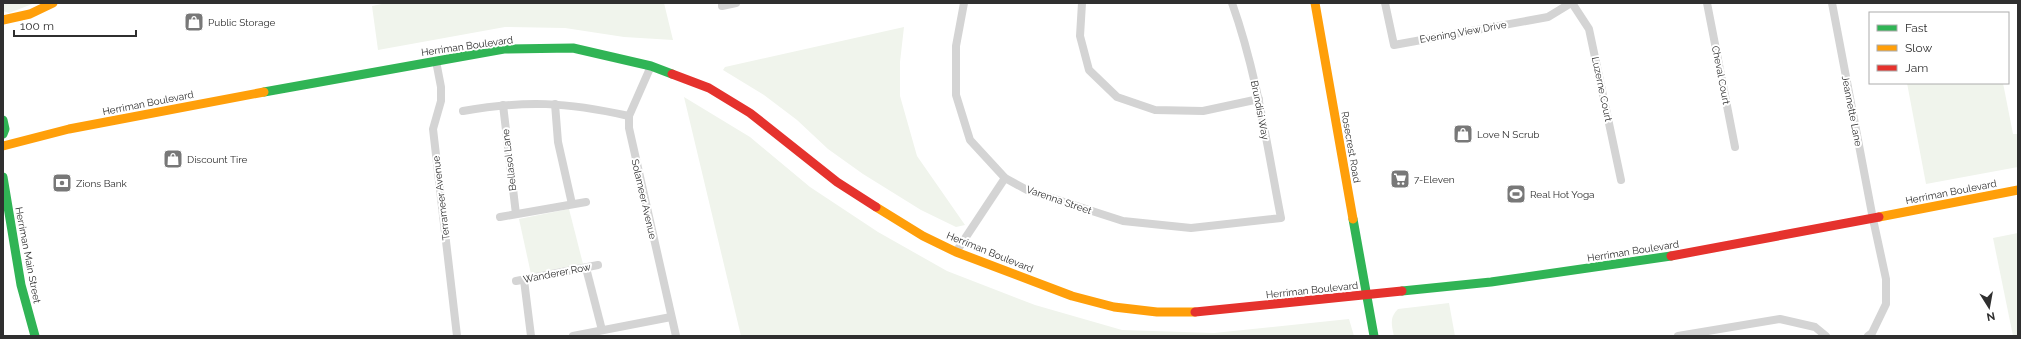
<svg xmlns="http://www.w3.org/2000/svg" width="2021" height="339" viewBox="0 0 2021 339" font-family="Raleway,sans-serif">
<rect width="100%" height="100%" fill="#fff"/>
<g fill="#f0f4ec">
<polygon points="3,3 35,3 9,13 3,11"/>
<polygon points="387,3 664,3 673,40 624,37 565,28 505,27 378,50 372,6"/>
<polygon points="904,27 900,62 900,96 917,156 965,225 956,227 921,210 863,174 828,149 797,120 764,95 723,70 725,67"/>
<polygon points="1907,83 2003,83 2013,134 2018,134 2018,167 1926,184"/>
<polygon points="684,97 750,137 810,187 878,232 947,271 1035,305 1122,330 1214,333 1349,319 1354,336 741,336"/>
<polygon points="569,209 583,264 531,274 519,219"/>
<polygon points="2018,233 2018,336 2013,336 1993,238"/>
<path d="M1449,303L1455,336H1394C1392,325 1389,318 1398,309Z"/>
</g>
<g fill="none" stroke-linecap="round" stroke-linejoin="round">
<g stroke="#d4d4d4" stroke-width="8">
<polyline points="722,3 722,6 736,3"/>
<path d="M964,3L956,46V95L970,140L1005,178L1027,190L1123,221L1191,228L1281,218C1267,146 1257,73 1232,3"/>
<polyline points="1082,3 1080,36 1089,70 1117,97 1155,110 1203,111 1259,99"/>
<polyline points="1385,3 1394,45 1548,17 1571,3"/>
<polyline points="1572,3 1589,29 1621,180"/>
<polyline points="1707,3 1735,147"/>
<polyline points="1832,3 1873,219 1886,279 1886,304 1872,333 1868,336"/>
<polyline points="436,61 441,87 441,101 433,129 457,336"/>
<polyline points="651,66 629,116 629,128 676,336"/>
<polyline points="555,104 558,142 572,204"/>
<polyline points="503,105 516,214"/>
<path d="M463,111C526,100 566,102 629,116"/>
<polyline points="500,217 586,202"/>
<polyline points="956,252 1005,178"/>
<polyline points="586,268 602,330"/>
<polyline points="524,280 531,336"/>
<polyline points="516,281 598,265"/>
<polyline points="573,336 671,317"/>
<polyline points="1678,336 1780,319 1815,327 1826,336"/>
</g>
<g stroke="#30b455" stroke-width="9">
<polyline points="264,92 504,49 573,48 651,66 672,74"/>
<polyline points="3,120 5,129 3,134"/>
<polyline points="3,177 21,285 35,336"/>
<polyline points="1353,219 1374,336"/>
<polyline points="1402,291 1491,282 1671,256"/>
</g>
<g stroke="#ff9f0a" stroke-width="9">
<polyline points="1315,3 1353,219"/>
<polyline points="3,20 30,14 53,3"/>
<polyline points="3,146 69,129 264,92"/>
<polyline points="876,207 923,236 956,252 1072,296 1114,307 1157,312 1195,312"/>
<polyline points="1879,217 2018,190"/>
</g>
<g stroke="#e5322d" stroke-width="9">
<polyline points="672,74 709,88 750,113 837,182 876,207"/>
<polyline points="1671,256 1879,217"/>
<polyline points="1195,312 1402,291"/>
</g>
</g>
<defs>
<g id="shop-square" transform="scale(1)"><rect x="-9" y="-9" width="18" height="18" rx="4" fill="#787878" stroke="#fff"/><path d="M-5-2.5h2.3a2.7 3.5 0 0 1 5.4 0H5L5.5 6h-11ZM-1.5-2.5h3a1.5 2.3 0 0 0-3 0Z" fill="#fff"/></g>
<g id="supermarket-square" transform="scale(1)"><rect x="-9" y="-9" width="18" height="18" rx="4" fill="#787878" stroke="#fff"/><path d="M-6-5.5h2.5l.6 2H6L4.5 2H-2.5L-4.4-4H-6ZM-1.5 3.2a1.3 1.3 0 1 0 .1 0ZM3 3.2a1.3 1.3 0 1 0 .1 0Z" fill="#fff"/></g>
<g id="bank-square" transform="scale(1)"><rect x="-9" y="-9" width="18" height="18" rx="4" fill="#787878" stroke="#fff"/><path d="M-6-4H6V4H-6ZM0-2.3a2.3 2.3 0 1 0 0 4.6a2.3 2.3 0 1 0 0-4.6Z" fill="#fff"/></g>
<g id="stadium-square" transform="scale(1)"><rect x="-9" y="-9" width="18" height="18" rx="4" fill="#787878" stroke="#fff"/><path d="M0-5a6.5 5 0 1 0 0 10a6.5 5 0 1 0 0-10ZM-3.5-1.8h7v3.6h-7Z" fill="#fff"/></g>
</defs>
<g fill-rule="evenodd">
<use href="#shop-square" x="194" y="22"/>
<use href="#shop-square" x="1463" y="134"/>
<use href="#shop-square" x="173" y="159"/>
<use href="#supermarket-square" x="1400" y="179"/>
<use href="#bank-square" x="62" y="183"/>
<use href="#stadium-square" x="1516" y="194"/>
</g>
<g text-anchor="middle" dominant-baseline="central" stroke-width="4" stroke-linejoin="round" paint-order="stroke">
<g font-size="10" fill="#2f2f2f" stroke="#fff" text-anchor="start">
<text x="208" y="22">Public Storage</text>
<text x="1477" y="134">Love N Scrub</text>
<text x="187" y="159">Discount Tire</text>
<text x="1414" y="179">7-Eleven</text>
<text x="76" y="183">Zions Bank</text>
<text x="1530" y="194">Real Hot Yoga</text>
</g>
<g font-size="10" fill="#2f2f2f" stroke="#fff">
<text transform="translate(1463 32) rotate(-10)">Evening View Drive</text>
<text transform="translate(467 46) rotate(-8)">Herriman Boulevard</text>
<text transform="translate(1721 75) rotate(79)">Cheval Court</text>
<text transform="translate(1602 89) rotate(78)">Luzerne Court</text>
<text transform="translate(148 103) rotate(-11)">Herriman Boulevard</text>
<text transform="translate(1260 110) rotate(79)">Brundisi Way</text>
<text transform="translate(1852 111) rotate(79)">Jeannette Lane</text>
<text transform="translate(1351 147) rotate(80)">Rosecrest Road</text>
<text transform="translate(509 160) rotate(-97)">Bellasol Lane</text>
<text transform="translate(1951 192) rotate(-11)">Herriman Boulevard</text>
<text transform="translate(441 198) rotate(-97)">Terrameer Avenue</text>
<text transform="translate(644 199) rotate(77)">Solameer Avenue</text>
<text transform="translate(1059 200) rotate(19)">Varenna Street</text>
<text transform="translate(1633 251) rotate(-9)">Herriman Boulevard</text>
<text transform="translate(990 252) rotate(22)">Herriman Boulevard</text>
<text transform="translate(28 255) rotate(79)">Herriman Main Street</text>
<text transform="translate(557 273) rotate(-11)">Wanderer Row</text>
<text transform="translate(1312 290) rotate(-6)">Herriman Boulevard</text>
</g>
</g>
<rect width="2021" height="339" fill="none" stroke="#2f2f2f" stroke-width="8"/>
<rect x="1869" y="12" width="140" height="72" fill="#ffffff" stroke="#acacac"/>
<rect x="1877" y="25" width="20" height="6" fill="#30b455" stroke="#acacac"/>
<text x="1905" y="32" font-size="12" fill="#2f2f2f">Fast</text>
<rect x="1877" y="45" width="20" height="6" fill="#ff9f0a" stroke="#acacac"/>
<text x="1905" y="52" font-size="12" fill="#2f2f2f">Slow</text>
<rect x="1877" y="65" width="20" height="6" fill="#e5322d" stroke="#acacac"/>
<text x="1905" y="72" font-size="12" fill="#2f2f2f">Jam</text>
<g transform="translate(1989 307) rotate(169)" stroke="#ffffff" stroke-width="3" paint-order="stroke">
<path d="M0-3L7 15L0 10L-7 15Z" fill="#2f2f2f"/>
<text y="-6" font-size="11" font-weight="bold" text-anchor="middle" fill="#2f2f2f">N</text>
</g>
<path d="M14 30v6h122v-6" fill="none" stroke="#2f2f2f" stroke-width="2"/>
<text x="20" y="30" font-size="12" fill="#2f2f2f" stroke="#ffffff" stroke-width="3" paint-order="stroke">100 m</text>
</svg>
